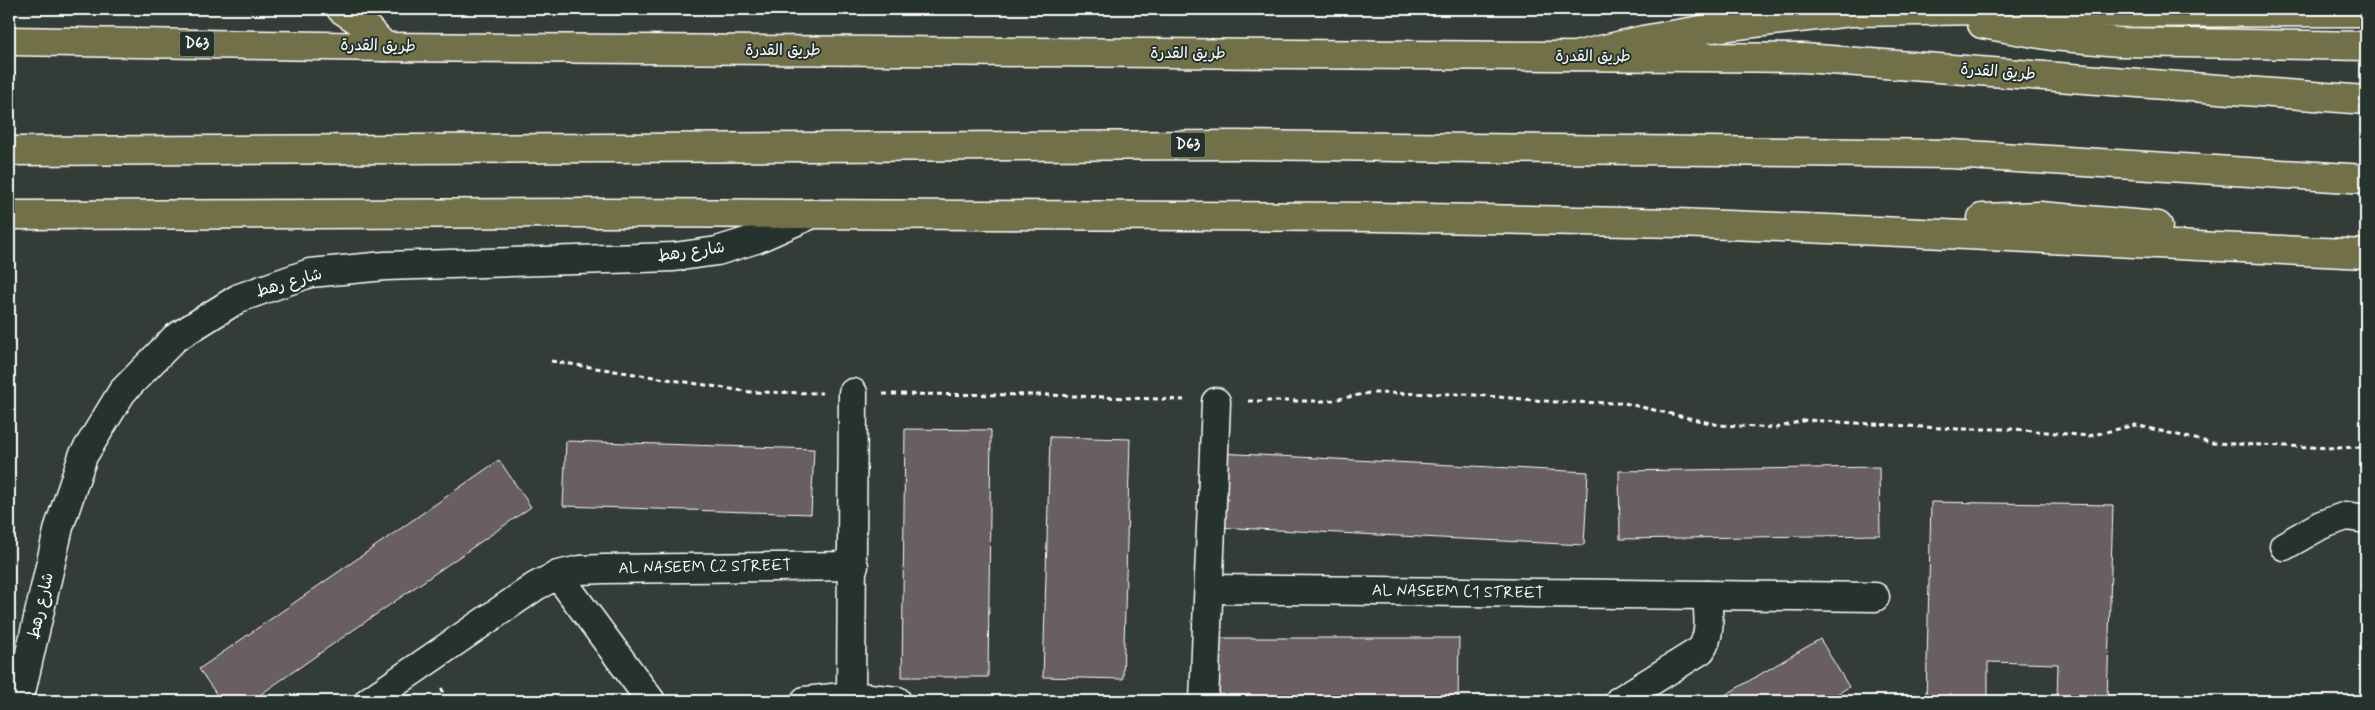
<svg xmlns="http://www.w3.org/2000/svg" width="2375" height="710" viewBox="0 0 2375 710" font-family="Mynerve,'Playpen Sans Arabic',sans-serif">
<rect width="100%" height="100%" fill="#343c37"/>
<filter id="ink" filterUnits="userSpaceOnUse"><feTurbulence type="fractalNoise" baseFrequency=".02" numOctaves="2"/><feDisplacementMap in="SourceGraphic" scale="10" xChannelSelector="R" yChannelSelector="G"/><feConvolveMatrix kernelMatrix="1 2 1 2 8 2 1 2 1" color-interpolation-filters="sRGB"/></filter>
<g filter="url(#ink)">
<g fill="#6a5e60" stroke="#fff">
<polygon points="905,429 991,430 988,677 902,677"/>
<polygon points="1050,437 1130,439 1123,679 1043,677"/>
<polygon points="566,441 814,449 811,514 563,506"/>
<polygon points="1219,453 1588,472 1584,545 1215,527"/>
<polygon points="499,460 531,507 251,701 221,701 199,669"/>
<polygon points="1879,467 1880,535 1620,539 1619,471"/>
<polygon points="1931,502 2113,505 2107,701 2057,701 2058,664 1988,662 1988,701 1926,701"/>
<polygon points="1210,638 1459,638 1458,701 1210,701"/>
<polygon points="1820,639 1849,687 1825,701 1715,701"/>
</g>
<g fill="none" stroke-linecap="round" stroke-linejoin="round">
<g stroke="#fff" stroke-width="31">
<g id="minor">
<polyline points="2284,546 2321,525 2346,516 2366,519"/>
<polyline points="558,575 651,701"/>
<polyline points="1210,589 1875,597"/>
<polyline points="851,696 853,393"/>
<polyline points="19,701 59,527 83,456 122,392 175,338 239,298 310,273 385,266 674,257 717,251 756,239 812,214"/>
<polyline points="369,701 536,586 558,575 580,570 603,569 854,566"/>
<polyline points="805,701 851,696 897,701"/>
<polyline points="1204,701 1216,402"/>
<path d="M1619,701L1701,650C1712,633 1708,615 1707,595"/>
</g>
</g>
<g stroke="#fff" stroke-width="31">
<g id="major">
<polyline points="341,9 362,23 385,47"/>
<polyline points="9,41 385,47 1804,58 2366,100"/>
<polyline points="9,151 1236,145 1951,154 2366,179"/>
</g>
</g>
<g stroke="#fff" stroke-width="31">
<g id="highway">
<polyline points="1982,24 2052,36 2119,42 2366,46"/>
<polyline points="1575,56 1643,40 1712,28 1851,12 1991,10 2060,13 2366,12"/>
<polyline points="9,215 606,213 1376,217 1677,223 1879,231 2366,254"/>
<polyline points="1982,218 2040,216 2158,226"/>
</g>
</g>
<g stroke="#fff" stroke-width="3" stroke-dasharray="5 4" stroke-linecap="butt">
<polyline points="551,361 750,392 822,393"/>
<polyline points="883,394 1048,395 1184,400"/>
<polyline points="1248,401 1328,401 1369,393 1464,394 1557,402 1624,403 1719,425 1776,428 1806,420 1958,429 2013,429 2089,436 2135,425 2212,443 2334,448 2366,447"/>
<polyline points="441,688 449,701"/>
</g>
<use href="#minor" stroke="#26332d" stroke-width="28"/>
<use href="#major" stroke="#71704a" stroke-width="28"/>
<use href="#highway" stroke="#71704a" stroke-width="28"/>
</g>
</g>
<g text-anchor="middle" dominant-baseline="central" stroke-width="4" stroke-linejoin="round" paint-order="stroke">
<g fill="#26332d" stroke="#bec2c0" stroke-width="1">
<rect x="179.5" y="31.5" width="35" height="25" rx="4"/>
<rect x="1170.5" y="132.5" width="35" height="25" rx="4"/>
</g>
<g font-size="15" font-weight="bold" fill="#fff">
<text x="197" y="44">D63</text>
<text x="1188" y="145">D63</text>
</g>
<g font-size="16" fill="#fff" stroke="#26332d">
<text transform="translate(378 46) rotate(1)">طريق القدرة</text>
<text x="783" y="50">طريق القدرة</text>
<text x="1188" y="53">طريق القدرة</text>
<text x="1593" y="56">طريق القدرة</text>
<text transform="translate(1998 72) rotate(4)">طريق القدرة</text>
<text transform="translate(691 252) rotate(-8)">شارع رهط</text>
<text transform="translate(289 283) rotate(-16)">شارع رهط</text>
<text transform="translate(705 567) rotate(-1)">AL NASEEM C2 STREET</text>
<text transform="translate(1458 592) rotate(1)">AL NASEEM C1 STREET</text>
<text transform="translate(41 606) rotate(-77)">شارع رهط</text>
</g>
</g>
<rect width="2375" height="710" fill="none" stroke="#26332d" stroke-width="30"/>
<rect x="15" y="15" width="2345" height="680" fill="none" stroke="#fff" stroke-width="2" filter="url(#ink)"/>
</svg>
